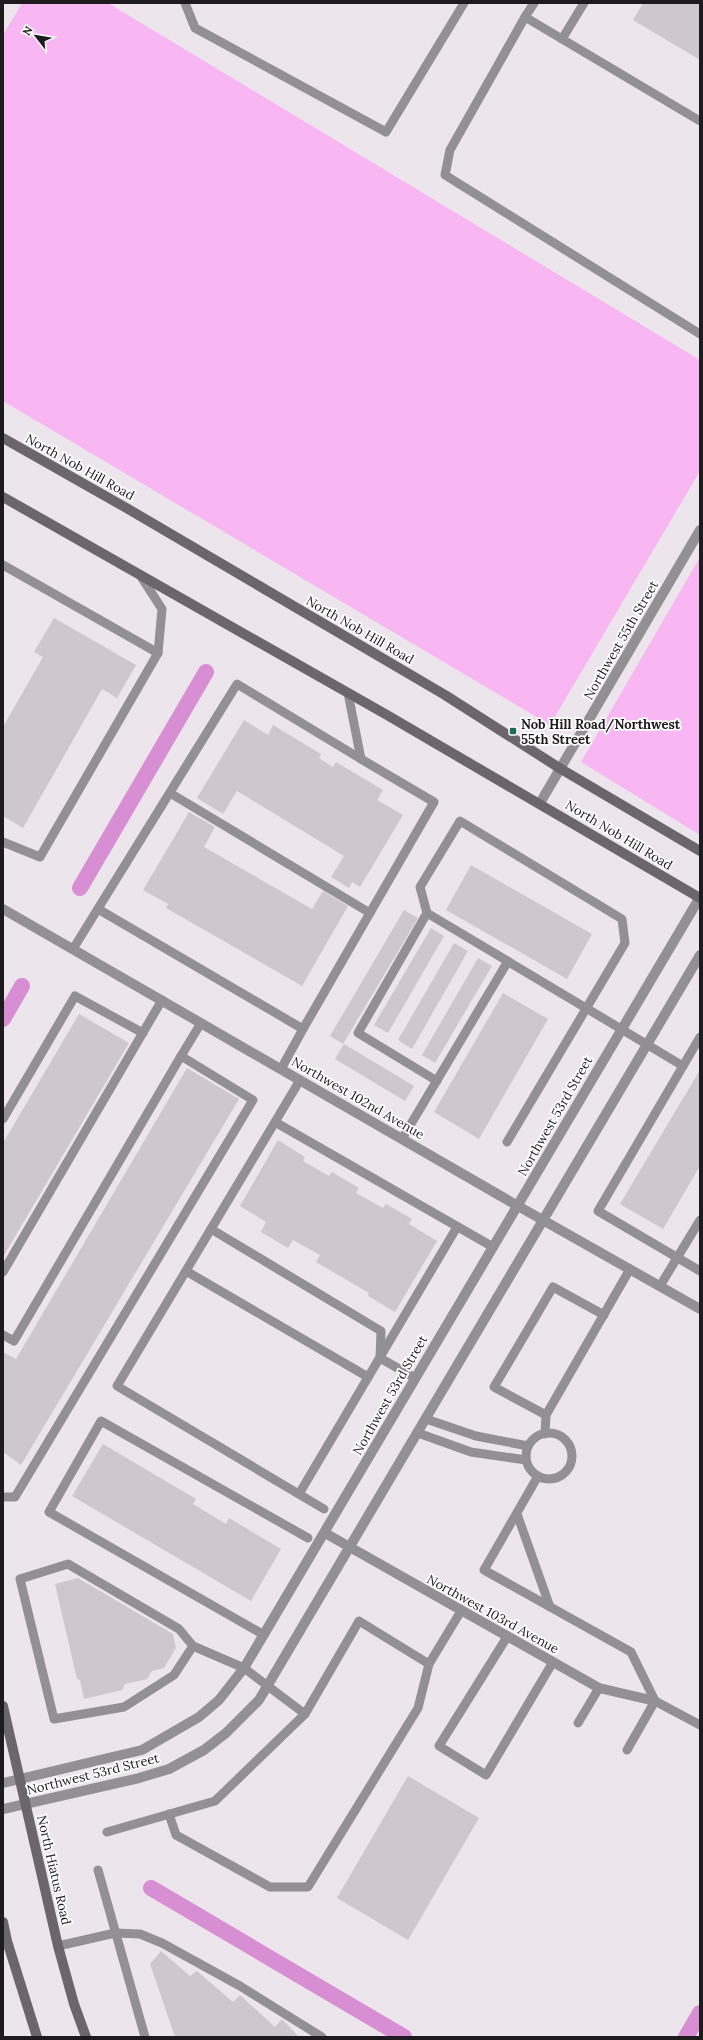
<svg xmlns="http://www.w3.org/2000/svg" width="703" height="2040" viewBox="0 0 703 2040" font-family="Lora,serif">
<rect width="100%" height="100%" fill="#ede5ec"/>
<g fill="#f8b6f3">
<polygon points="22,3 108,3 700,360 700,471 550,725 3,401 3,35"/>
<polygon points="700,557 700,835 581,762"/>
</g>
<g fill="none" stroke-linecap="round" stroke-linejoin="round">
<g stroke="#d78ed3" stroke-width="16">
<polyline points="80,888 206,672"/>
<polyline points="3,1019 22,986"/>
<polyline points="151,1888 404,2037"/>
<polyline points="686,2037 700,2013"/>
</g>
</g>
<g fill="#cfc7ce">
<polygon points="643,3 700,3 700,60 633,20"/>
<polygon points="54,618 136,665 117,698 102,689 23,828 3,816 3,727 43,657 34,652"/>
<polygon points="244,720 268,735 273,725 321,754 319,758 333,767 336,762 383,790 377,800 403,815 360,887 352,882 349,888 331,877 344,856 237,791 223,814 197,798"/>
<polygon points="189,812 215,827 204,847 312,909 323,891 348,906 302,986 166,908 168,904 143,890"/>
<polygon points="471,865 592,934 567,979 446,910"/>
<polygon points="404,910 418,918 343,1044 330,1036"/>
<polygon points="431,928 444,936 388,1033 374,1025"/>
<polygon points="454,943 468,951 412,1049 398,1040"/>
<polygon points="478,958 492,966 435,1063 422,1055"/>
<polygon points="503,993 548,1019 479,1139 434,1112"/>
<polygon points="79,1014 129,1043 3,1257 3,1143"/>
<polygon points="344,1044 414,1086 405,1101 335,1059"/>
<polygon points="187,1068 239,1099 21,1465 3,1452 3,1352 16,1359"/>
<polygon points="700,1070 700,1166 663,1229 620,1204"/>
<polygon points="278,1140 305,1157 303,1161 329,1176 332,1172 359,1188 356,1193 383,1208 386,1204 412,1219 409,1224 437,1241 395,1312 368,1296 369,1293 316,1262 320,1255 293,1240 288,1248 261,1232 266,1222 240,1206"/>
<polygon points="103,1444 196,1499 193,1504 226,1524 229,1518 281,1549 251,1601 72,1496"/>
<polygon points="78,1578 173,1634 176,1648 164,1668 152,1671 147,1679 125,1684 122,1690 84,1699 80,1680 77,1679 55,1584"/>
<polygon points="408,1776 479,1818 408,1940 337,1898"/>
<polygon points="161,1951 190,1976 197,1971 233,2002 240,1995 275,2027 282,2019 299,2037 175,2037 150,1964"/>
</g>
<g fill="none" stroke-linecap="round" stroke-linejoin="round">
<g stroke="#939093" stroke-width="9">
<polyline points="185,3 195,28 386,132 464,3"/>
<polyline points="534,3 525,17 700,121"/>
<polyline points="525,17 450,150 445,175 700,334"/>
<polyline points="562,39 584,3"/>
<polyline points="3,565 158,653 40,857 3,842"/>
<polyline points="140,575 162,609 158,653"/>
<polyline points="170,793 370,913"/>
<polyline points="98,909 303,1029 281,1069"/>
<polyline points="427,913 358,1033 437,1081"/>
<polyline points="73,949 237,684 361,759 348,693"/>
<polyline points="303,1029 434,802 361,759"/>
<polyline points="700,1037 598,1211 700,1271"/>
<polyline points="300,1080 275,1122 493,1247"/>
<polyline points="3,1119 75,996 143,1033"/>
<polyline points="275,1122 117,1386 324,1509"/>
<polyline points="402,1139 508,961"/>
<polyline points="507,1142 625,943 622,919 460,821 420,887 427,913 683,1066"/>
<polyline points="211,1229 381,1331 380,1358 415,1378"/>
<polyline points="186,1271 368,1377"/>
<polyline points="3,1272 162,1000"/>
<polyline points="660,1286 700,1220"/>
<polyline points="3,1335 14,1341 181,1056"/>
<polyline points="546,1415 494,1387 553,1287 604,1315"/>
<polyline points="426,1419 476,1436 528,1446"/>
<polyline points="418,1433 471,1452 526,1460"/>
<circle cx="549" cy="1456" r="23"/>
<polyline points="545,1434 546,1415 630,1269"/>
<polyline points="538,1476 484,1570 631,1652 655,1701 700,1725"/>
<polyline points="299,1494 457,1227"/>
<polyline points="3,1497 15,1497 253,1100 181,1056 201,1023"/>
<polyline points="517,1514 550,1607"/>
<polyline points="264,1635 49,1512 101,1421 308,1538"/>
<polyline points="507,1637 439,1746 486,1775 553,1662"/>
<polyline points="305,1714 359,1621 429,1664 461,1611"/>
<polyline points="578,1723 599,1688"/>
<polyline points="627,1750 655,1701"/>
<polyline points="169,1814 176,1835 270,1887 308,1887 418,1708 429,1664"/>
<polyline points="107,1832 215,1801 305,1714 244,1668 193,1646 174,1675 124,1707 54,1719 20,1579 68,1564 179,1629 193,1646"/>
<polyline points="98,1870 145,2037"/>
<polyline points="58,1946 115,1933 140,1934 162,1943 240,1986 322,2037"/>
</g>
<g stroke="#939093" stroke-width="10">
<polyline points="540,803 700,530"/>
<polyline points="3,909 518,1206 700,1309"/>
<polyline points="325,1533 599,1688 655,1701"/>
<polyline points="3,1783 142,1750 199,1717 219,1700 244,1668 700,897"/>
<polyline points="3,1809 139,1778 169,1769 204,1750 226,1733 259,1700 700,955"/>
</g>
<g stroke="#6a666a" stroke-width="10">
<polyline points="3,438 123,506 445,695 561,769 700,851"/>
<polyline points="3,497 387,715 700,898"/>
<polyline points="3,1706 58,1946 74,2004 86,2037"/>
<polyline points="3,1922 7,1941 37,2037"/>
</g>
</g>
<rect fill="#256a5e" stroke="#fff" stroke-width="1.5" x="509" y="727" width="8" height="8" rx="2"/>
<g text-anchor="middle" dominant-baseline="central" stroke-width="3.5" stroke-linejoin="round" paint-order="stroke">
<g font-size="13" fill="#1d1b1d" stroke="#fff">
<text transform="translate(80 467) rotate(29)">North Nob Hill Road</text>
<text transform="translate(360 630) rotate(30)">North Nob Hill Road</text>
<text transform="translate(621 640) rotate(-60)">Northwest 55th Street</text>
<text transform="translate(619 835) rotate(31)">North Nob Hill Road</text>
<text transform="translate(358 1098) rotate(30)">Northwest 102nd Avenue</text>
<text transform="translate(555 1116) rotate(-60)">Northwest 53rd Street</text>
<text transform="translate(390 1395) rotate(-60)">Northwest 53rd Street</text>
<text transform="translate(493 1614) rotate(29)">Northwest 103rd Avenue</text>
<text transform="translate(93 1774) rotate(-14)">Northwest 53rd Street</text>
<text transform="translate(54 1870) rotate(77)">North Hiatus Road</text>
</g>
<g font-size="13" font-weight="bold" fill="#1d1b1d" stroke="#fff" text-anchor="start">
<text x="521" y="724">Nob Hill Road/Northwest<tspan x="521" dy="15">55th Street</tspan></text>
</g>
</g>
<rect width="703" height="2040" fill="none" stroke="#1d1b1d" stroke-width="8"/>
<g transform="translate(36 36) rotate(301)" stroke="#ffffff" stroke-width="3" paint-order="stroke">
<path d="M0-3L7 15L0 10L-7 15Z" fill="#1d1b1d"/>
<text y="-6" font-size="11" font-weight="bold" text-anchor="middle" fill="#1d1b1d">N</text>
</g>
</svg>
